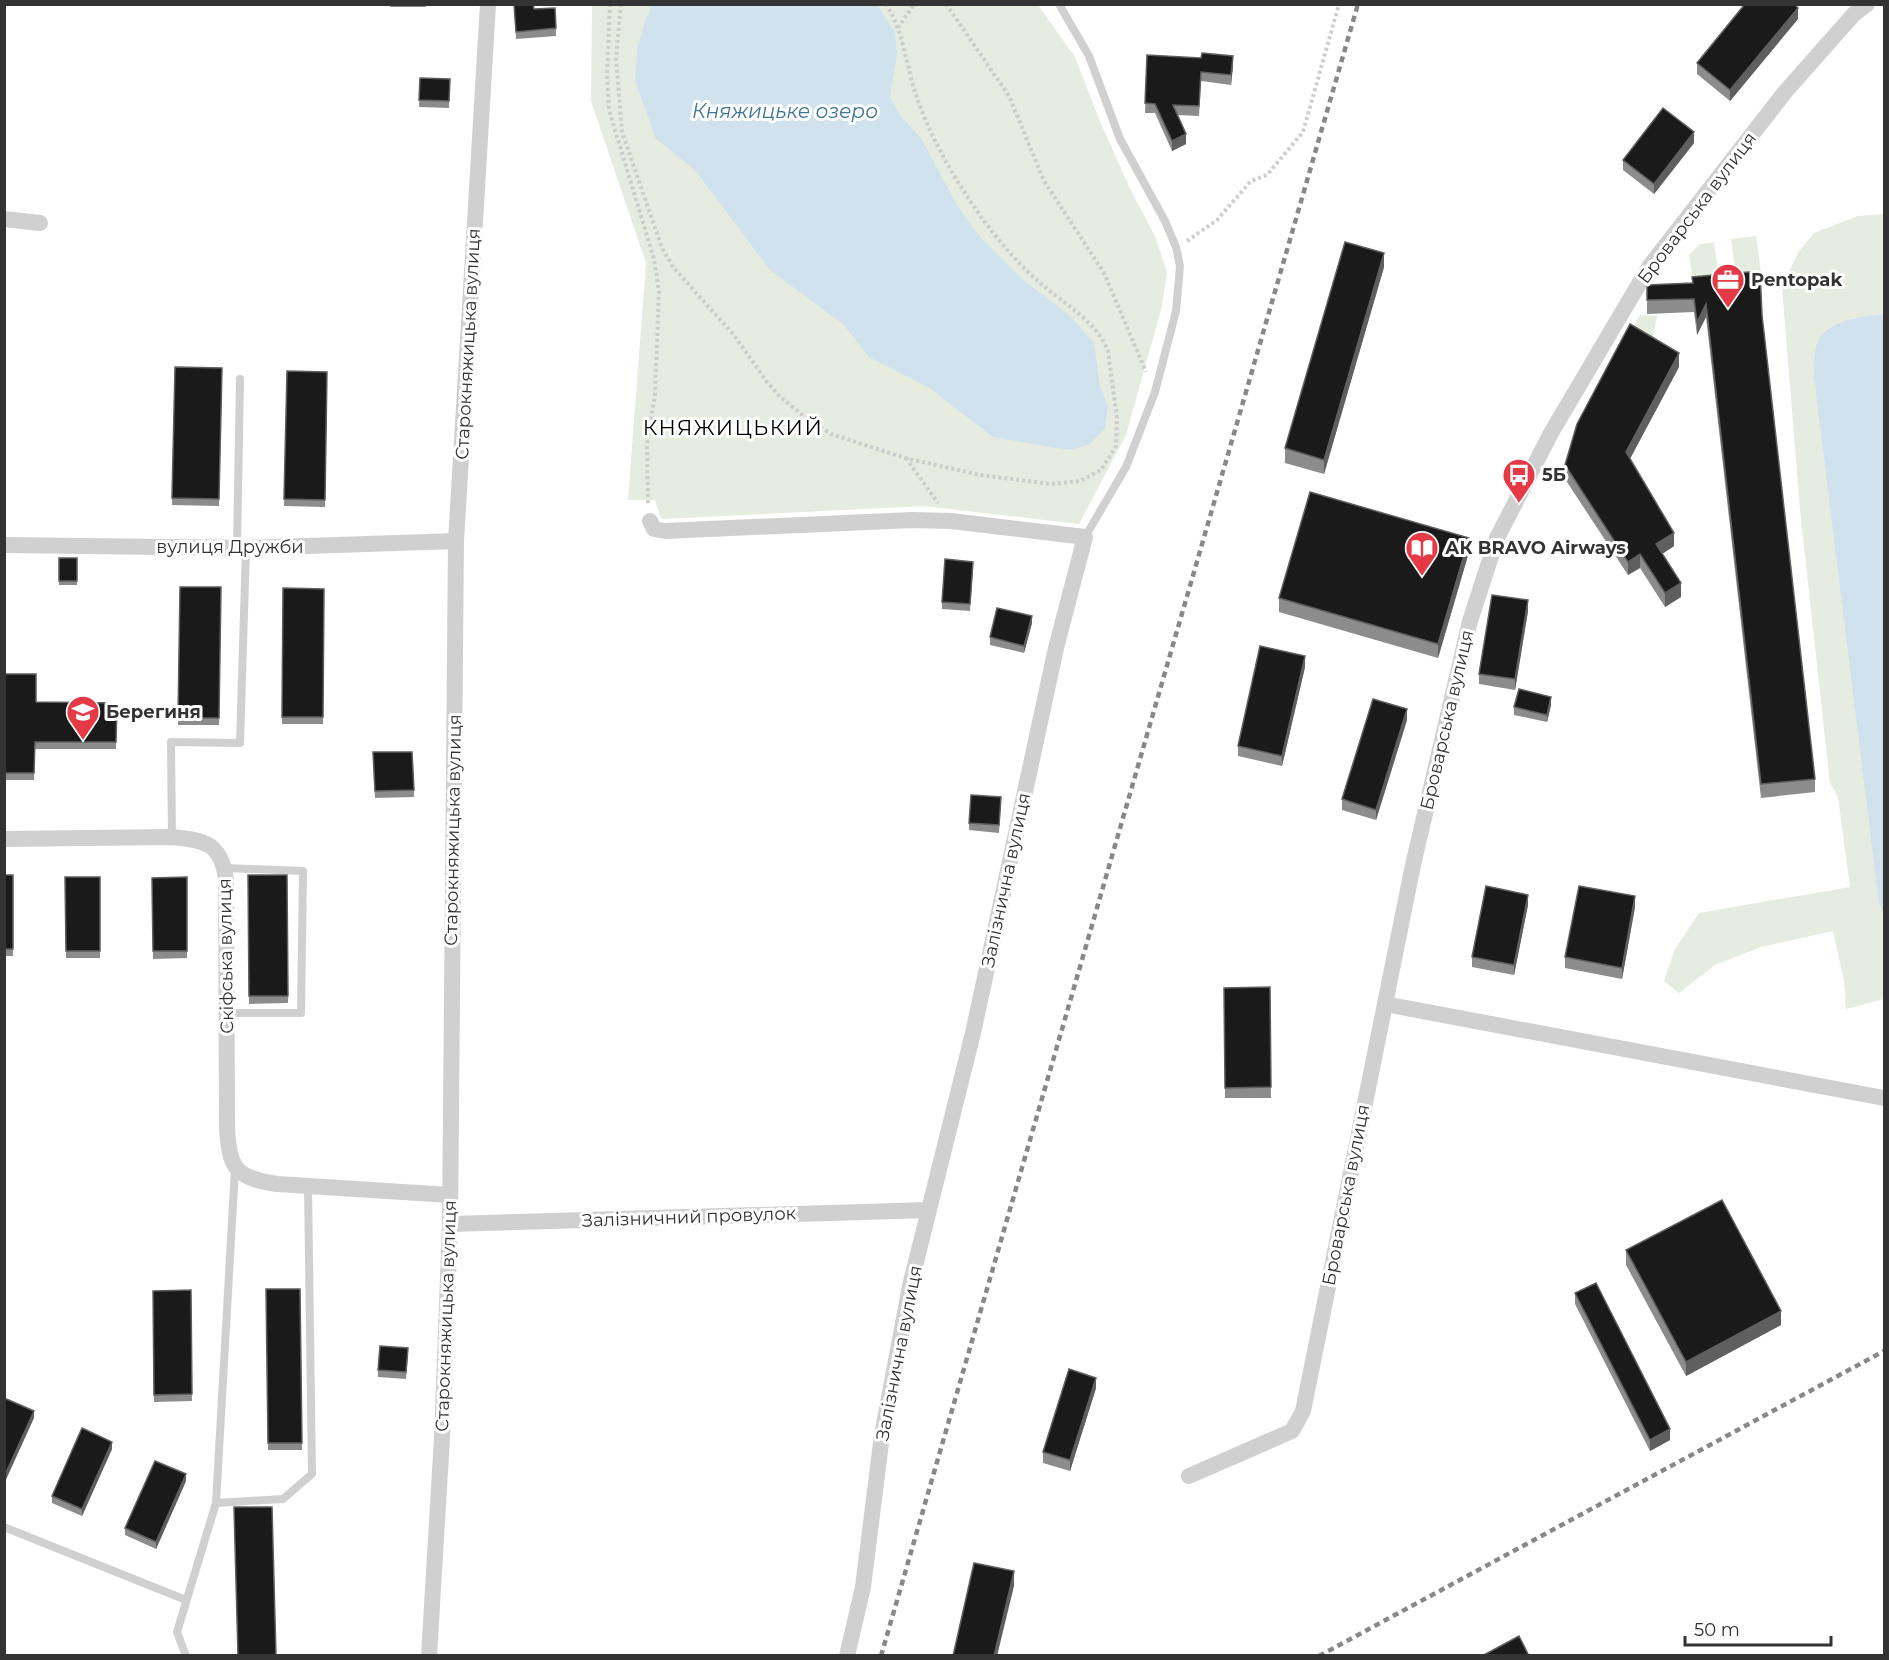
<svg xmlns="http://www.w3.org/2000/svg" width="1889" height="1660" viewBox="0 0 1889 1660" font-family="Montserrat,sans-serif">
<rect width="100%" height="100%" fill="#fff"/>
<g fill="#e6ecdf">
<polygon points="592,5 1038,5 1075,57 1099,119 1131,191 1155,236 1167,272 1162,306 1126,435 1079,524 923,506 661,519 655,500 628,500 646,263 591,101"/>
<polygon points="1884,214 1884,314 1849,319 1877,877 1879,904 1884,913 1884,999 1846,1009 1844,981 1833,931 1761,947 1715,965 1679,993 1664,981 1675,949 1699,913 1850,887 1838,797 1830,783 1800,510 1782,286 1799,251 1814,233 1858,216"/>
<polygon points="1756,236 1761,272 1736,275 1731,239"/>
<polygon points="1714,242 1719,278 1693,280 1689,255 1700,244"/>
<polygon points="1640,315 1657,316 1653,337 1630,333"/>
</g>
<g fill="#cfe2ee">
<polygon points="653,5 877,5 895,32 897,54 890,97 900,115 921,138 958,207 981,238 1022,279 1068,314 1094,343 1100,385 1108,407 1105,428 1088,445 1070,450 993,437 928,387 869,357 844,325 770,270 695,170 656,139 635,80 637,50 646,18"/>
<path d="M1884,314V913L1879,904L1814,376C1814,367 1814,356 1816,347C1824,319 1861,317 1884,314Z"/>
</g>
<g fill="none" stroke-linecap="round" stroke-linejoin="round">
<g stroke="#cdcdcd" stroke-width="4" stroke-dasharray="3 3" stroke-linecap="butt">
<polyline points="610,4 607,75 609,110 654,259 659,292 655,394 647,445 648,506"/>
<path d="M621,4L616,58L622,132L662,248L673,267L733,334L767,382L780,397L804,416L831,434L905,458L980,475L1051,484L1080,481L1101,470L1116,446L1117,418L1108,351C1096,320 1062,303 1038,281C1013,259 991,232 973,205C950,172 929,133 916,95C906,65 904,32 886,4"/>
<polyline points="946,4 1009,96 1044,181 1104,273 1146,372"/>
<polyline points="898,28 914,4"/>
<polyline points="1187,241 1217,220 1251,181 1267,175 1303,132 1339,4"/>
<polyline points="906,458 938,503"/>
</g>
<g stroke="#d0d0d0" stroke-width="8">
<polyline points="1059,4 1089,56 1120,139 1165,221 1176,247 1180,266 1176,311 1155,392 1126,467 1085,537"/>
<polyline points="237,548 240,379"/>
<polyline points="172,837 171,742 240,743 246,548"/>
<polyline points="225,868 303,871 301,1013 227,1013"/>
<polyline points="216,1503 283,1499 312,1474 308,1186"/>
<polyline points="4,1527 186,1600"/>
<polyline points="186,1656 177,1632 216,1503 235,1169"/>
</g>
<g stroke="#d0d0d0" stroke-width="16">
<polyline points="4,219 40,223"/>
<polyline points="650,521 654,529 665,531 912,520 951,521 1085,537 1056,648 973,1033 910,1286 882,1435 863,1587 847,1656"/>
<polyline points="4,545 246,548 456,541"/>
<path d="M4,839L172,837C205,840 221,843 226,879L227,1126C229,1168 235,1178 277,1184L450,1195"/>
<polyline points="1385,1004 1884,1098"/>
<polyline points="450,1224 929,1210"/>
<polyline points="1189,1476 1292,1431 1303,1411 1413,865 1470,621 1497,538 1551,433 1649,267 1785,92 1854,14 1867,4"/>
<polyline points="429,1656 442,1438 450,1224 456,541 488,4"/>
</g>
<g stroke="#888" stroke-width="4.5" stroke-dasharray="6 4.5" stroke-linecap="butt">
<polyline points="881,1656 1358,4"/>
<polyline points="1319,1656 1884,1351"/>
</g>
</g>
<g fill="#8c8c8c">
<rect x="390" y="4" width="36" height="3"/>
<polygon points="514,4 533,4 534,9 556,28 556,36 516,39"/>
<polygon points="1798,19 1730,101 1697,74 1697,63"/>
<polygon points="1147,55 1233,66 1231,85 1201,81 1199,116 1177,115 1186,144 1172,151 1155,113 1145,113"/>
<polygon points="420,78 450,79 449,108 419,107"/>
<polygon points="1694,143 1654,194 1623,170 1623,160"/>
<polygon points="1384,267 1324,474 1285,463 1285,448"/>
<polygon points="1692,277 1762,315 1815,779 1815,792 1761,798 1706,317 1697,335 1694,312 1647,314 1647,285 1692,284"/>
<polygon points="175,367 222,368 219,506 172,505"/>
<polygon points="1679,367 1630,459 1674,546 1662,554 1681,597 1665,607 1640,568 1628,575 1565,479 1565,465"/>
<polygon points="287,371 327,372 325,507 284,506"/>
<polygon points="1469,552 1438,658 1279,612 1279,598"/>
<rect x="59" y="558" width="18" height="27"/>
<polygon points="973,569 970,611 942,609 942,602"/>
<polygon points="180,587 221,587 219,725 178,725"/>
<polygon points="283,588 324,589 323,724 282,724"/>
<polygon points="1528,611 1515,690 1479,684 1479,674"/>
<polygon points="1032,623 1024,653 990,645 990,637"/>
<polygon points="1305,667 1282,766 1238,756 1238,746"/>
<polygon points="4,674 36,702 117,703 116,749 35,749 34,780 4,780"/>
<polygon points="1551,705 1547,722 1514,715 1514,707"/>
<polygon points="1407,720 1376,820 1342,810 1342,799"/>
<polygon points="373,759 414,790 414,797 375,798"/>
<polygon points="1001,804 999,833 969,830 969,823"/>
<rect x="4" y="875" width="9" height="81"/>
<polygon points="248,875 287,875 288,1003 249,1004"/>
<polygon points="65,877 100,877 100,958 66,958"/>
<polygon points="187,877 187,958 153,959 152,878"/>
<polygon points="1528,905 1514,975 1472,967 1472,957"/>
<polygon points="1635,907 1622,979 1565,968 1565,957"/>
<polygon points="1270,987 1271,1098 1225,1098 1224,988"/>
<polygon points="1626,1250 1781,1325 1686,1376 1626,1265"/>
<polygon points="266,1289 300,1289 302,1450 268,1450"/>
<polygon points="191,1290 192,1401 154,1402 153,1291"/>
<polygon points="1575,1293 1670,1440 1650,1451 1575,1304"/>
<polygon points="408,1355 406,1379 378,1377 378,1370"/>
<polygon points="1096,1388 1070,1471 1043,1463 1043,1452"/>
<polygon points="112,1449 82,1516 52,1503 52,1496"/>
<polygon points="186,1481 156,1549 125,1535 125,1528"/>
</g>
<g fill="#5f5f5f">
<polygon points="1798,8 1798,19 1730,101 1730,90"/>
<polygon points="1233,56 1233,66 1231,85 1231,75"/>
<polygon points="1694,132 1694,143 1654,194 1654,184"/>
<polygon points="1186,134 1186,144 1172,151 1172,141"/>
<polygon points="1384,253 1384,267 1324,474 1324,460"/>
<polygon points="1706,304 1706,317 1697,335 1697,322"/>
<polygon points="1679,353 1679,367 1626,466 1626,452"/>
<polygon points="1674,533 1674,546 1656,558 1656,544"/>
<polygon points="1469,538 1469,552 1438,658 1438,644"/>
<polygon points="1640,554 1640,568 1628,575 1628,562"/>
<polygon points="1681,583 1681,597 1665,607 1665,593"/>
<polygon points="1528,600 1528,611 1515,690 1515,679"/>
<polygon points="1032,616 1032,623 1024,653 1024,646"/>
<polygon points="1305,656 1305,667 1282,766 1282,756"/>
<polygon points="1551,697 1551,705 1547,722 1547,715"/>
<polygon points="1407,709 1407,720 1376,820 1376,810"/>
<polygon points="1528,895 1528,905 1514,975 1514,965"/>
<polygon points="1635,896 1635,907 1622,979 1622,968"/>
<polygon points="1781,1311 1781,1325 1686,1376 1686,1362"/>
<polygon points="1096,1378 1096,1388 1070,1471 1070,1460"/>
<polygon points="34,1411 34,1418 4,1484 4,1477"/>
<polygon points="1670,1429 1670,1440 1650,1451 1650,1440"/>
<polygon points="112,1442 112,1449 82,1516 82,1509"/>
<polygon points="186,1474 186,1481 156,1549 156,1542"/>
<polygon points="1014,1571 1014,1586 997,1656 994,1656"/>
</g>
<g fill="#1a1a1a" stroke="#5f5f5f" stroke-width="1.5">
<polygon points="514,4 533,4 534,9 555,8 556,28 516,32"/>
<polygon points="1745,4 1794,4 1798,8 1730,90 1697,63"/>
<polygon points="1202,53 1233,56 1231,75 1201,72 1199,106 1173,105 1186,134 1172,141 1155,104 1145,103 1147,55 1201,58"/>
<polygon points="420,78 450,79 449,101 419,100"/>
<polygon points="1663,108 1694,132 1654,184 1623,160"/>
<polygon points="1345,242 1384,253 1324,460 1285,448"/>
<polygon points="1760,271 1762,315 1815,779 1761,784 1706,304 1697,322 1694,299 1647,300 1647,285 1693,283 1692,277"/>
<polygon points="1630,324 1679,353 1626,452 1674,533 1656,544 1681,583 1665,593 1640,554 1628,562 1565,465 1577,424"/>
<polygon points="175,367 222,368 219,499 172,498"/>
<polygon points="287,371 327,372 325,500 284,499"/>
<polygon points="1310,492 1469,538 1438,644 1279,598"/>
<rect x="59" y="558" width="18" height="23"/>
<polygon points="945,559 973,562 970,604 942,602"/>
<polygon points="180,587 221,587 219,718 178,718"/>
<polygon points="283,588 324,589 323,717 282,717"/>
<polygon points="1492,595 1528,600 1515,679 1479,674"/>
<polygon points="997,608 1032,616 1024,646 990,637"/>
<polygon points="1260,646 1305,656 1282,756 1238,746"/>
<polygon points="4,674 36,674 36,702 117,703 116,742 35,742 34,773 4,773"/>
<polygon points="1519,689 1551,697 1547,715 1514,707"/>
<polygon points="1373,699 1407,709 1376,810 1342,799"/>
<polygon points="373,752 412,752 414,790 375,791"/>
<polygon points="971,795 1001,797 999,825 969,823"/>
<rect x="4" y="875" width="9" height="74"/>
<polygon points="248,875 287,875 288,996 249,996"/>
<polygon points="65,877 100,877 100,951 66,951"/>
<polygon points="187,877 187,951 153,951 152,878"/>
<polygon points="1486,886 1528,895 1514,965 1472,957"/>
<polygon points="1579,886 1635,896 1622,968 1565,957"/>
<polygon points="1270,987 1271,1087 1225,1088 1224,988"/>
<polygon points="1722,1200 1781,1311 1686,1362 1626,1250"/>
<polygon points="1596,1283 1670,1429 1650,1440 1575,1293"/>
<polygon points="266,1289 300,1289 302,1443 268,1443"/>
<polygon points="191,1290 192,1394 154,1395 153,1291"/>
<polygon points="380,1346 408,1348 406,1372 378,1370"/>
<polygon points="1069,1369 1096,1378 1070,1460 1043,1452"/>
<polygon points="4,1398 34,1411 4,1477"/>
<polygon points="82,1428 112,1442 82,1509 52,1496"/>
<polygon points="155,1461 186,1474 156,1542 125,1528"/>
<polygon points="234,1507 272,1507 276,1656 238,1656"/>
<polygon points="974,1563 1014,1571 994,1656 953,1656"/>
<polygon points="1519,1636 1529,1656 1482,1656"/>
</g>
<defs>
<g id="office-pin" transform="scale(1.725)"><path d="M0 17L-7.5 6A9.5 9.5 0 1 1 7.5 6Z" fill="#e63946" stroke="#fff"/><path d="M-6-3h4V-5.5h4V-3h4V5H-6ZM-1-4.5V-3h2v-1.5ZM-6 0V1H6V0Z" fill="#fff"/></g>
<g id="bus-pin" transform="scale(1.725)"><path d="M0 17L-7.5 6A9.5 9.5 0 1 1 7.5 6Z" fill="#e63946" stroke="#fff"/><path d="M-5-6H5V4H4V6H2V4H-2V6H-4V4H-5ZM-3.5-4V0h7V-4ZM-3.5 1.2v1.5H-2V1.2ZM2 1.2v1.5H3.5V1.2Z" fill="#fff"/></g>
<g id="library-pin" transform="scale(1.725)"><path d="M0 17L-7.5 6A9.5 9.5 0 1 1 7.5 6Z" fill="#e63946" stroke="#fff"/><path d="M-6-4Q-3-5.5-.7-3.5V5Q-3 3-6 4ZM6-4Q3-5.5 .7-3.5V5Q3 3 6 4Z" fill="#fff"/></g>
<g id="school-pin" transform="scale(1.725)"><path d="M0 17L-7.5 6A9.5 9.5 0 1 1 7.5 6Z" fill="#e63946" stroke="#fff"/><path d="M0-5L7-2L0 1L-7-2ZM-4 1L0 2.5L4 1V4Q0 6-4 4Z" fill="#fff"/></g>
</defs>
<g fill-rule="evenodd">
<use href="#office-pin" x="1728" y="280"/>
<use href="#bus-pin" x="1519" y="475"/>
<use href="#library-pin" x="1422" y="548"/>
<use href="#school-pin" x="83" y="712"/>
</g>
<g text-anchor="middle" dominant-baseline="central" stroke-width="6" stroke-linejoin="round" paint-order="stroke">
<g font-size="18" fill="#333" stroke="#fff">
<text transform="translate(1697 208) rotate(-53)">Броварська вулиця</text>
<text transform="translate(468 344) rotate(-87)">Старокняжицька вулиця</text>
<text x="230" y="547">вулиця Дружби</text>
<text transform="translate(1447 720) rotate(-77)">Броварська вулиця</text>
<text transform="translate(453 830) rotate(-89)">Старокняжицька вулиця</text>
<text transform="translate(1006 880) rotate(-78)">Залізнична вулиця</text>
<text transform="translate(226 956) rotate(-91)">Скіфська вулиця</text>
<text transform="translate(1346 1195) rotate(-79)">Броварська вулиця</text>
<text transform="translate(689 1217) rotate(-2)">Залізничний провулок</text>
<text transform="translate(446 1316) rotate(-88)">Старокняжицька вулиця</text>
<text transform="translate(899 1353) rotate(-79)">Залізнична вулиця</text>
</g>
<g font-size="18" font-weight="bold" fill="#333" stroke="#fff" text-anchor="start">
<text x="1751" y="280">Pentopak</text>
<text x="1542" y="475">5Б</text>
<text x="1445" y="548">АК BRAVO Airways</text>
<text x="106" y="712">Берегиня</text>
</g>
<g font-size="20" font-style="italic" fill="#3f7597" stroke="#fff">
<text x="785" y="111">Княжицьке озеро</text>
</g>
<g font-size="21" letter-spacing="1.5" fill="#000" stroke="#fff">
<text x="733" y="427">КНЯЖИЦЬКИЙ</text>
</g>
</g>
<rect width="1889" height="1660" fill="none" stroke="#333333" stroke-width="12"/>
<path d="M1685 1636v9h146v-9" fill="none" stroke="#333333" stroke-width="3"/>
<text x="1694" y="1636" font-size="18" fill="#333333" stroke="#ffffff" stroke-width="4.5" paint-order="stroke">50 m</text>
</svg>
